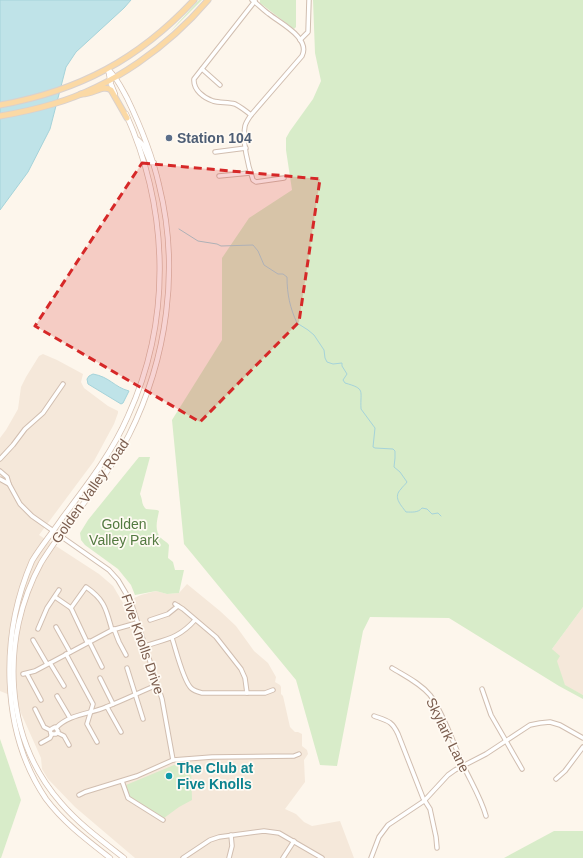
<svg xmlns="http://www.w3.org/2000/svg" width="583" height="858" viewBox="0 0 583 858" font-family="Arial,sans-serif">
<rect width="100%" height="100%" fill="#fdf6ec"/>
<g fill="#f5e8da">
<polygon points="43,354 57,360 83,374 81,382 84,388 108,406 118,411 118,413 114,424 94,461 39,535 99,574 113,586 123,603 141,595 156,591 167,594 179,593 187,584 220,611 236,626 254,651 268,663 276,677 275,682 280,685 281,687 281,694 283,696 290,727 295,732 298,732 302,734 302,746 307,750 308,754 304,760 305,782 285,809 296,814 304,822 312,826 340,821 354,858 135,858 75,807 48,779 42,769 41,758 21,713 15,697 0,691 0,438 6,430 18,409 21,387 26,377 39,356"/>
<polygon points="583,607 583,695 565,686 552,649"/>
</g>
<g fill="#d8ecc9">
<polygon points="199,0 202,0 170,32 177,24"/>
<polygon points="260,0 296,0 296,27 294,29 260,3"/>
<polygon points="313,0 583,0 583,607 552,649 560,656 557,661 565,685 583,695 583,699 559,686 449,618 370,617 363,631 337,766 320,765 296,680 184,544 172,420 222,340 222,258 249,218 292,190 286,150 286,138 290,131 313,99 321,81 315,53"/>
<path d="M139,457H150L140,494C143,500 141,504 146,509L157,510L159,511C157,521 154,530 161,538C164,541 167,542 169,545L168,558L173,562L175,570H184L179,593L167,594L156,591L135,595L131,585L118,569L85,545L81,540L80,533L88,520Z"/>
<polygon points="0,739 21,800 1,858 0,858"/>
<polygon points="191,763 192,800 179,807 164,818 130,797 126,785 174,765"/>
<polygon points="554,831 583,831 583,858 504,858"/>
</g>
<g fill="#bfe3e8" stroke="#a5d3da">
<polygon points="0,0 131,0 124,8 76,52 66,67 50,129 28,172 0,210"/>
<path d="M93,374C110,377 114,387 129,391L123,403L121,404L88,384L87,379L89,376Z"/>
</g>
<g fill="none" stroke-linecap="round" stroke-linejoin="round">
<path stroke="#a5d3da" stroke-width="1" d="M179,229L198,241L217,244L221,246L253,245L258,251L264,265L278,274H283L287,277C287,294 290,308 297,323L308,330L314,335L324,350L325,358L327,362L333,364L342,363V366L347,374L343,380L345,383C366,389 360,390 361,409L375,428L373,447L375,448L393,449L395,451V458L394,467L400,472L407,482C405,485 403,486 401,489C393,497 400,504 406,512C412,512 418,513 422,508L427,509L432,514L438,513L441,516"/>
<g stroke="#d1beb0" stroke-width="5.5">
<g id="minor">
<path d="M252,0C258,4 263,10 269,14C280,23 311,38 302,56L251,115C249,118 246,122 245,126C242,141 248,166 253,180L256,182L284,178"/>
<polyline points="300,40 308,32 309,0"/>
<polyline points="202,69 220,85"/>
<path d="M251,115C246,111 241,107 235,104C228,102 220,103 213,101C204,98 193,90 194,79L255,1"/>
<polyline points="215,152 246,148"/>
<polyline points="219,176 250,173"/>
<polyline points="0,459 13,445 25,429 43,413 63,384"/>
<polyline points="0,471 7,477 9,484 20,504 32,516 109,570 118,580 131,602 162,699 173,760"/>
<polyline points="0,479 9,484"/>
<polyline points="55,597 71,608"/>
<polyline points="175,604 183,609 216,637 241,669 245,678 247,693"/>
<path d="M71,608L86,587C105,600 106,609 112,630"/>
<polyline points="71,608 87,642"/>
<polyline points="150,620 168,614 178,606"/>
<polyline points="56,627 70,652"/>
<polyline points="38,629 47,608 59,590"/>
<polyline points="114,629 119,642 126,655"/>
<path d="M172,638C176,650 183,680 191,688C194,691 198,692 202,693H265L273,690"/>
<polyline points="33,640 47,664"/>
<polyline points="89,641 102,667"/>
<path d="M145,646C167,639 179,638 195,620"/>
<polyline points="66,654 93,704 87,724 97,742"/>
<polyline points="50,663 64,686"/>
<polyline points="127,668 143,719"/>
<path d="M392,668C405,676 420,683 430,695C443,712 454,745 463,765C471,782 481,798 486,816"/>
<polyline points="23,674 35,671 112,630 137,623"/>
<polyline points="27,674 41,700"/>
<polyline points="100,678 113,704"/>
<polyline points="482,689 491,715 522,769"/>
<polyline points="57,696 70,718"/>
<polyline points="107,707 121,732"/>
<polyline points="35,709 44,727 50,730 51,734 56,734 58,731 55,727 53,728 50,730"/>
<path d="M374,716C388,721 392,721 398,734L423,798L430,809L436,837L437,848"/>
<path d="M56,728C69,714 90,714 106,707C124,700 140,692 157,685"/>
<polyline points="58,733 64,736 69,745"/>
<polyline points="41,743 50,738 52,734"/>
<polyline points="556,779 565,771 583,747"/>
<polyline points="122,781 128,798 163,820"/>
<polyline points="79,795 85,792 137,776 173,760 212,757 294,756 299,754"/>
<polyline points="183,858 210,840 219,837 264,831 279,833 322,858"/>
<polyline points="229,858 232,846 231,835"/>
<polyline points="283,858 294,841"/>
<polyline points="371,858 379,837 388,825 424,801 448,775 455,770 486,754 530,725 540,723 550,722 560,725 583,738"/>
</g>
</g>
<g stroke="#d6c0b0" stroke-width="6">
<g id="secondary">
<path d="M108,69C117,78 121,87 127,98C141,127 152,154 159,185C180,269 167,359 129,435C105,482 68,519 41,563C0,638 3,737 61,803C79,824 102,841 124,858"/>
<polyline points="108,69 111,84 115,94"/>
<polyline points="138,140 143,145 150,162 154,163"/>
<path d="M110,858C87,840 64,823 46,799C0,731 0,635 32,561C41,546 53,532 63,517C87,485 112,453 128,416C172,320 169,210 126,114"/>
</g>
</g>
<g stroke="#dad1cd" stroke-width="7">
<g id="primary">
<path d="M81,94C93,95 102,84 111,90L127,118"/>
<path d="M0,105C79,91 139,59 194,0"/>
<path d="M0,116C18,113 36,109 53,104C112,87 169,46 208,0"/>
</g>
</g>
<use href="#minor" stroke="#fff" stroke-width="3.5"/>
<use href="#secondary" stroke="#fff" stroke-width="4.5"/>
<use href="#primary" stroke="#fbd9a5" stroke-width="5"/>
</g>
<path fill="#d62828" fill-opacity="0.2" stroke="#d62828" stroke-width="3" stroke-dasharray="8 5" stroke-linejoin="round" d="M142,163L320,179L299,322L200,422L35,326Z"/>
<circle fill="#5c6f8a" stroke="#fffaf3" stroke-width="1.5" cx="169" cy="138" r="4"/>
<circle fill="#0f9aa8" stroke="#fffaf3" stroke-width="1.5" cx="169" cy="776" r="4"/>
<g text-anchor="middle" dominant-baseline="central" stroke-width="3.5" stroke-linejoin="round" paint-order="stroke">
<g font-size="14" font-weight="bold" fill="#4e5e75" stroke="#fffaf3" text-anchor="start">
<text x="177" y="138">Station 104</text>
</g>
<g font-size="14" fill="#7a5c4d" stroke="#fffaf3">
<text transform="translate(90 491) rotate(-55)">Golden Valley Road</text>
<text transform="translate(143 644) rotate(71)">Five Knolls Drive</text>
<text transform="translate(448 735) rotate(64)">Skylark Lane</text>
</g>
<g font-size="14" fill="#537a41" stroke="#fffaf3">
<text x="124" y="524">Golden<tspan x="124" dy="16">Valley Park</tspan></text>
</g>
<g font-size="14" font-weight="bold" fill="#0d838f" stroke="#fffaf3" text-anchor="start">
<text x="177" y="768">The Club at<tspan x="177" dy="16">Five Knolls</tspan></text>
</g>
</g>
</svg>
